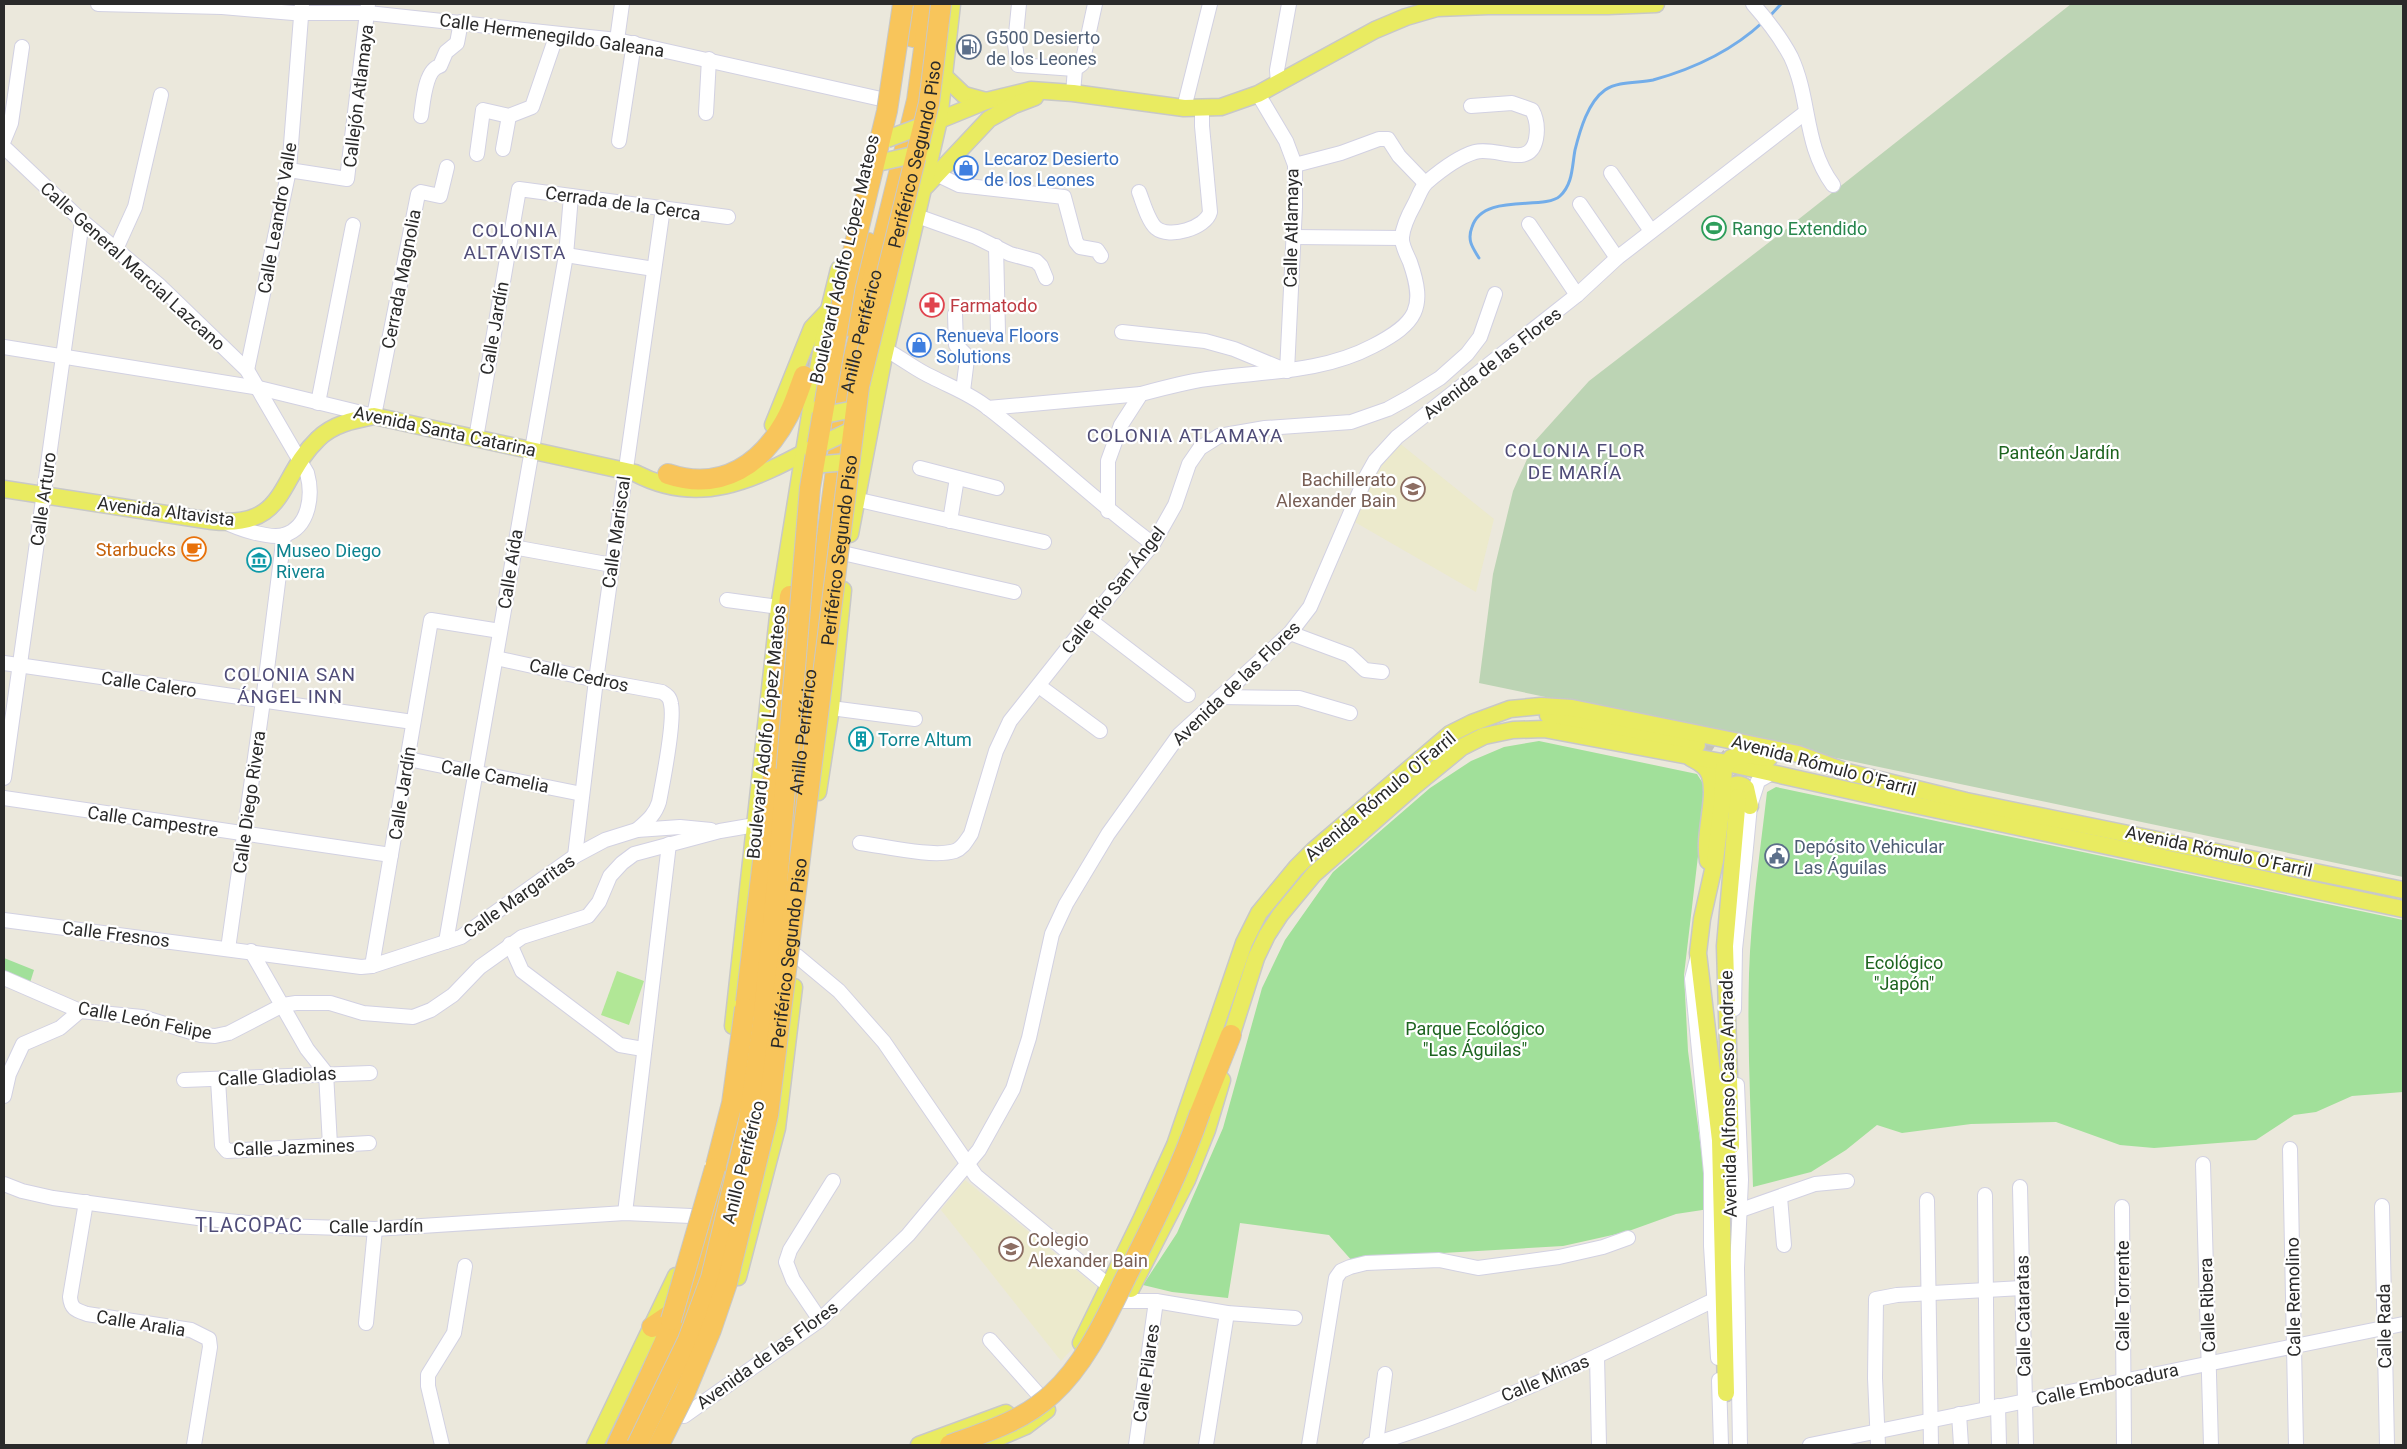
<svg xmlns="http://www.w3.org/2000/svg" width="2407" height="1449" viewBox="0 0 2407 1449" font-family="Roboto,sans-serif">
<rect width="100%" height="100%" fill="#ebe8dc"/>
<g fill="#eceacc">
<polygon points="1398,442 1494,519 1476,592 1353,521 1383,460"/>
<polygon points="965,1180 1098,1288 1074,1347 1061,1361 941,1210"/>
</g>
<g fill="#a1e09a">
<polygon points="1539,741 1697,774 1704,785 1698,856 1684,975 1688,1051 1709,1209 1676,1214 1626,1232 1563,1246 1372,1257 1354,1263 1329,1235 1240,1223 1228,1298 1172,1292 1143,1285 1177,1233 1223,1128 1262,988 1285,940 1333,872 1430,788 1471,761 1504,747"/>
<path d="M1776,787L2403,920V1092L2352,1096L2316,1112L2294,1115L2256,1140L2154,1148L2120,1145L2056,1122L1971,1124L1902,1133L1877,1125L1846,1150L1811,1172L1753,1187C1751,1116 1747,1045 1749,974C1751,913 1760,853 1767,792Z"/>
<polygon points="4,958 34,970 29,986 4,977"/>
</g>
<polygon fill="#bcd4b4" points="2071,4 2403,4 2403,877 1479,683 1493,574 1513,491 1535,441 1589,381 1776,237"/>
<polygon fill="#b1e796" points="617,971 644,981 629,1025 601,1015"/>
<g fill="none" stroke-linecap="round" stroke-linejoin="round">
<g stroke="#73ade9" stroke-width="3">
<polyline points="1768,18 1781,4"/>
<path d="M1479,258C1472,247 1467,240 1472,227C1483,192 1544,211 1560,196C1573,184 1572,166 1575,150C1580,130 1588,102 1605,90C1618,81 1639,83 1653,80C1693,69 1733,50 1763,22"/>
</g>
<path stroke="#c4c2b8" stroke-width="16" stroke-dasharray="16 8" stroke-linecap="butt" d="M1697,745C1722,751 1735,773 1738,797"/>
<g stroke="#c4c2b8" stroke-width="20" stroke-dasharray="20 10" stroke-linecap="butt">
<polyline points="804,376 820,344 826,335"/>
<polyline points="790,596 796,553"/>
</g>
<g stroke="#d2d1e2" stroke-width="16">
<g id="minor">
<polyline points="98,4 222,7 293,13 368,13 617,40 881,99"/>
<polyline points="1019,4 1015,44 1018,65 1075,69"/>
<path d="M1753,4C1767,20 1781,38 1791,57C1811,100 1803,144 1833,185"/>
<polyline points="617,40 622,4"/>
<polyline points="1278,84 1277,70 1289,4"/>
<polyline points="1073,93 1075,69 1082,64 1095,4"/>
<polyline points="1184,108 1210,4"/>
<polyline points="706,113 709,59"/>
<path d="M421,116C423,103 425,69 440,66L446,52L457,43L461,22"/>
<polyline points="4,140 11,123 22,47"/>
<polyline points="619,141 634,43"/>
<path d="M4,147L82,221L160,286L247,370L307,473C313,494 310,527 284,535C269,539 239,529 225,522"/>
<polyline points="503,149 509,116"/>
<polyline points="477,154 483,110 509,116 532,107 557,34"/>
<polyline points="1295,165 1341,153 1379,139 1388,139 1399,156 1425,183"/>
<polyline points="289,170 347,179 368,4"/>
<polyline points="1611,173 1651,231"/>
<polyline points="936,174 959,185 1064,197 1076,242 1080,247 1097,250 1101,256"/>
<path d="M1139,192C1143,202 1148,221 1156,228C1169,239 1206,228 1210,212L1202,126V109"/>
<polyline points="1580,204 1617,258"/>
<polyline points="917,216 976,237 1010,254 1036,261 1041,266 1046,278"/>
<polyline points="1529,224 1577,295"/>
<polyline points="1293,237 1402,238"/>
<polyline points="996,246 998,332"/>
<polyline points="116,249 135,207 161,95"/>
<polyline points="566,255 654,269"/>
<polyline points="955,314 956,345 966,355 967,359 963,391"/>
<polyline points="1122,332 1205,341 1234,349 1287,371 1295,207 1295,165 1286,141 1258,94"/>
<polyline points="4,347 259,388 374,416 418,194 421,192 440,196 447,167"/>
<path d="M886,350C902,358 916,370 932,377C951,387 971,394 988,408C1045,452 1096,502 1153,544"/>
<polyline points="247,370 289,170 302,4"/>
<polyline points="318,403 353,225"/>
<polyline points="988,408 1141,394"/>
<polyline points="476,438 519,189 728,217"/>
<polyline points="920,468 997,488"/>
<polyline points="855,499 1044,542"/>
<path d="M1108,511V461L1121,425L1141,394C1163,388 1185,382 1207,379C1264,371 1322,373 1373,346C1417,323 1426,308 1410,262C1407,255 1401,244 1402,237C1403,227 1409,214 1414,205C1418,198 1421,187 1427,182C1441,170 1458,157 1475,152C1497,146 1530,170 1536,139C1538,128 1537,119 1532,110L1512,103L1471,106"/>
<polyline points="950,521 957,478"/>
<polyline points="513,547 612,565"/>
<polyline points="847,554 1014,592"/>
<polyline points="727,600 779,607"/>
<polyline points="1090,620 1188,695"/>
<polyline points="1290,633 1349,655 1365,670 1382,672"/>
<path d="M496,658L596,680L662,692C667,695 670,697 671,704C675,722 663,781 659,802C655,815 647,821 637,830"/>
<polyline points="4,663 413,722"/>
<polyline points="1039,686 1100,731"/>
<polyline points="1220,697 1299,698 1350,713"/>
<polyline points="831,708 915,719"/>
<polyline points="408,759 582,794"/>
<polyline points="4,778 82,221"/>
<polyline points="4,798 391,855"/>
<path d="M860,843C884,846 933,858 955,851C963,848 966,841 971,834L996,751L1010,721L1090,620L1153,544L1175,505L1189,464L1200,448L1219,436L1265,428L1351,422L1388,409L1408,398L1440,378L1467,354L1480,337L1495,294"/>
<polyline points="575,856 596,680 663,208"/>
<polyline points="4,920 361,967 372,966 461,937 575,856 605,840 637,830 680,827 711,830"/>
<polyline points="446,942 566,255 571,196"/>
<polyline points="510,944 522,971 620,1045 643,1049"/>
<polyline points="228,949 263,701 284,535"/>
<polyline points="251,951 307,1049 326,1073 330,1145"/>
<polyline points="797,956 839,991 884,1042 976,1176 1109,1286 1114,1299 1124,1301 1156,1301 1227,1313 1295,1318"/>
<polyline points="1697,959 1692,979 1711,1173 1711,1246 1718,1358"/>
<polyline points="372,966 431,620 500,631"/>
<polyline points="4,978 80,1011 142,1017 201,1035 215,1036 229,1033 283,1005 296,1003 330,1003 363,1013 413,1017 431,1010 453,995 480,967 522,937 588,916 599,902 610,876 622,863 634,854 720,831 755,825"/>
<polyline points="1734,1009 1735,949 1745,858 1750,806 1758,781 1772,773"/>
<polyline points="184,1080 370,1073"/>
<polyline points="218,1080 222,1145 227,1151 369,1143"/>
<polyline points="1737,1085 1741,1180 1737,1268 1740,1445"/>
<polyline points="4,1096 9,1074 23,1044 60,1028 80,1011"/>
<polyline points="2290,1149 2296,1445"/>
<polyline points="2203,1164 2211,1445"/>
<polyline points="4,1184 22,1191 53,1198 198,1218 279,1226 375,1229 625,1213 691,1216"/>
<polyline points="2020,1187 2026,1445"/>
<polyline points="1985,1195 1987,1408"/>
<polyline points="1780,1197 1784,1245"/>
<polyline points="1927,1200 1931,1445"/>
<path d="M86,1202L70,1297C71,1309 76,1310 87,1314L191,1330L209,1339L210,1347L194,1445"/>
<polyline points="2382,1206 2387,1445"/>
<polyline points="2122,1207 2124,1445"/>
<polyline points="1741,1210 1815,1184 1847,1181"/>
<polyline points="625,1213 669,844"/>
<polyline points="820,1320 793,1280 786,1262 790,1250 833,1181"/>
<polyline points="366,1323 375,1229"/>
<polyline points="990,1340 1038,1394"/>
<polyline points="1597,1356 1599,1445"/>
<polyline points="1719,1380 1721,1445"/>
<polyline points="1998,1406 1999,1445"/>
<polyline points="1959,1414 1961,1445"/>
<polyline points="684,1416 820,1320 908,1235 979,1150 1013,1089 1029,1038 1052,934 1066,904 1108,834 1179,735 1290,633 1310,607 1366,477 1375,461 1397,437 1577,295 1617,258 1806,112"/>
<polyline points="1376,1443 1385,1374"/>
<polyline points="442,1445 428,1386 428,1375 454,1333 465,1266"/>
<polyline points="1136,1445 1156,1301"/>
<polyline points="1206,1445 1227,1313"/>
<polyline points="1309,1445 1336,1278 1341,1271 1350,1267 1366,1263 1439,1260 1478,1268 1559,1257 1603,1247 1628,1238"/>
<path d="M1370,1445C1489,1410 1603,1354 1714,1300"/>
<polyline points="1810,1445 2403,1324"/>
<polyline points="1878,1445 1875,1378 1876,1299 1897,1295 2022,1288"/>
</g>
</g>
<g stroke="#c8c8c8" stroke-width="19">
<g id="major">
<polyline points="944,76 964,95 986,101"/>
<polyline points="932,123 986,101 1031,90 1073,93 1184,108 1221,107 1258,94 1375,30 1406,17 1437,8 1488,6 1608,6 1656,4"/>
<polyline points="926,186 989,119 1014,105 1035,97"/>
<polyline points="773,425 812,328 829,310"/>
<path d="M4,489L212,521C288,529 277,478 318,439C333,424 354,420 374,416L635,473C699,507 753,480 811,449"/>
<polyline points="850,534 883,361 939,120 952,4"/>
<polyline points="1548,715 1697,745"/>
<path d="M1691,758C1699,762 1708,767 1710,776C1717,799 1703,833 1708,861"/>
<polyline points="818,792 831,708 843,590"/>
<path d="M1722,803C1726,792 1733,778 1746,788L1750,806"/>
<polyline points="733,1026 779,607 814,390 829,310 839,269"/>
<polyline points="1228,1046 1256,958 1267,935 1280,915 1314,874 1412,788 1462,747 1484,736 1513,730 1544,729 1727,763 1901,802 2403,909"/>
<polyline points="1731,1146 1725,946 1738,797"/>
<polyline points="738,1277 777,1128 794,987"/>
<polyline points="1131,1289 1187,1180 1207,1130 1222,1080"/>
<polyline points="1081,1343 1141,1220 1175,1145 1244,943 1259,913 1296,868 1314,850 1450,734 1472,723 1510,709 1541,706 1572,708 1798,754 1847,772 1966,801 2403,890"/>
<polyline points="1726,1393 1720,1140 1698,953 1702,919 1715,861 1722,803 1724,768 1731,758 1748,755 1769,758"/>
<polyline points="595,1445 676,1276"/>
<polyline points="919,1445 1006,1413"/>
<polyline points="981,1445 1026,1426 1047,1410"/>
</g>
</g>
<g stroke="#c8c8c8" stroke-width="22">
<g id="highway">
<polyline points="913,37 915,4"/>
<polyline points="846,326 868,243"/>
<path d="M668,474C722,492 763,464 788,416C795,403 799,389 804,376"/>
<polyline points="773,778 790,596"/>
<path id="s1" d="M789,846L814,633L848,381L917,100L930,4"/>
<polyline points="1200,1113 1231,1035"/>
<polyline points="652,1327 680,1308"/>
<polyline points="617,1445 651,1373 704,1252 735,1136 741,1097"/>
</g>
</g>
<use href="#minor" stroke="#fff" stroke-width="14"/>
<use href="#major" stroke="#e9eb61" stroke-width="16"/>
<use href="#highway" stroke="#f8c55b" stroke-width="20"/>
<g stroke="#c8c8c8" stroke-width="19" stroke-linecap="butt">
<g id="major-bridge">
<polyline points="887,139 927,124"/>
<polyline points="882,162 922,153"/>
<polyline points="819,408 829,414 855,409"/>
<polyline points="811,449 854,429"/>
<polyline points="812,465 848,462"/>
</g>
</g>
<g stroke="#c8c8c8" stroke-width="22" stroke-linecap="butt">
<g id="highway-bridge">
<polyline points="746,1002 773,778"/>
<polyline points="716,1165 732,1103 745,1008"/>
<polyline points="671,1320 715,1168"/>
<polyline points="637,1445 688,1340 711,1278 749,1120 763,1022 777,884 810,488 845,285 887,111 903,4"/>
<path id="s2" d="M659,1445L684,1395L711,1330L727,1283L768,1115L859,386L929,103L941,4"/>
<path d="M950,1445C986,1432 1023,1421 1052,1394C1087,1362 1107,1315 1128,1273C1155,1220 1181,1168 1200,1113"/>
</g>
</g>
<use href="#major-bridge" stroke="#e9eb61" stroke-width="16"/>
<use href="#highway-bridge" stroke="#f8c55b" stroke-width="20"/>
</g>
<defs>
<g id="fuel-ring" transform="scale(1.25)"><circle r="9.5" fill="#fff" stroke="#5c6f8a" stroke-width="1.5"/><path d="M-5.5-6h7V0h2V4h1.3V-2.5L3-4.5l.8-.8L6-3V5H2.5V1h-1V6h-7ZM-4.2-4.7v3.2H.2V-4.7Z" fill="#5c6f8a"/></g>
<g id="shop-ring" transform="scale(1.25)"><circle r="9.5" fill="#fff" stroke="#3f7fe0" stroke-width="1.5"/><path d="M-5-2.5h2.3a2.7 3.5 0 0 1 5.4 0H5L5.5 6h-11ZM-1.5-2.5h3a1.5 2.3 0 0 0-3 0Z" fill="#3f7fe0"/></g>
<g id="stadium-ring" transform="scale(1.25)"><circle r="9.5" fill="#fff" stroke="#2e9e5b" stroke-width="1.5"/><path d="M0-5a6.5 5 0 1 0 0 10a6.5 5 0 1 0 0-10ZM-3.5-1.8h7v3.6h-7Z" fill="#2e9e5b"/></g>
<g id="pharmacy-ring" transform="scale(1.25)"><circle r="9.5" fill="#fff" stroke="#e0444e" stroke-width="1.5"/><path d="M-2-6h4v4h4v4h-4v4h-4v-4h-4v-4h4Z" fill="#e0444e"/></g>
<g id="school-ring" transform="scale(1.25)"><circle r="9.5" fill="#fff" stroke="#8d6e63" stroke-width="1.5"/><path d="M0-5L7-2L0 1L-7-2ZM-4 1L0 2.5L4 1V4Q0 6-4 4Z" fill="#8d6e63"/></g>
<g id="cafe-ring" transform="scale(1.25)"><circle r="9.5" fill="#fff" stroke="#e8710a" stroke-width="1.5"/><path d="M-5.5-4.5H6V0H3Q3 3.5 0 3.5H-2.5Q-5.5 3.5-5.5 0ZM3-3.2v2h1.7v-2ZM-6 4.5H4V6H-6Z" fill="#e8710a"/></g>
<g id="museum-ring" transform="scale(1.25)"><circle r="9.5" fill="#fff" stroke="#0f9aa8" stroke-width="1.5"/><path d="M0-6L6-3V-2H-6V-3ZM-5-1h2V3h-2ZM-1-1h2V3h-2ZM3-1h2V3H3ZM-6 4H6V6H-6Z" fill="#0f9aa8"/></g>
<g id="building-ring" transform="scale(1.25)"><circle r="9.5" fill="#fff" stroke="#0f9aa8" stroke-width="1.5"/><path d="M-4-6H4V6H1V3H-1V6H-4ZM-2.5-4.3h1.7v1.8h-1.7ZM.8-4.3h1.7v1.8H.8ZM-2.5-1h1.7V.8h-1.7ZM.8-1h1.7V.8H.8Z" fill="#0f9aa8"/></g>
<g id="civic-ring" transform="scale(1.25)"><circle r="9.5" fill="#fff" stroke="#5c6f8a" stroke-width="1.5"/><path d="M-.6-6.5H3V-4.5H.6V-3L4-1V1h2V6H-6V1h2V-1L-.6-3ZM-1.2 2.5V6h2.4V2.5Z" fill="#5c6f8a"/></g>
</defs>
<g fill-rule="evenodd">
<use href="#fuel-ring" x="969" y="47"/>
<use href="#shop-ring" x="966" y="168"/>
<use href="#stadium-ring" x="1714" y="228"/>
<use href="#pharmacy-ring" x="932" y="305"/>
<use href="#shop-ring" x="919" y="345"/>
<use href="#school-ring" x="1413" y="489"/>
<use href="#cafe-ring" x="194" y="549"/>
<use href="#museum-ring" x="259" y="560"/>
<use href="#building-ring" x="861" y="739"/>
<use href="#civic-ring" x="1777" y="856"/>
<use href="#school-ring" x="1011" y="1249"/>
</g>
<g text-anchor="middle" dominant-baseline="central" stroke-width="4.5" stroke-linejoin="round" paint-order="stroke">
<g font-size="18" fill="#2a2a2a" stroke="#fff">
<text transform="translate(552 35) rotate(8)">Calle Hermenegildo Galeana</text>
<text transform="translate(358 96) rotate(-83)">Callejón Atlamaya</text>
<text stroke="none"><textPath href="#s2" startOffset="1322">Periférico Segundo Piso</textPath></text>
<text transform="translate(623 203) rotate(8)">Cerrada de la Cerca</text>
<text transform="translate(277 218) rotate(-80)">Calle Leandro Valle</text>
<text transform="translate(1291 228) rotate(-89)">Calle Atlamaya</text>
<text transform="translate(844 259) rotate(-77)">Boulevard Adolfo López Mateos</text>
<text transform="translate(133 266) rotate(42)">Calle General Marcial Lazcano</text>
<text transform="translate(401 279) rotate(-79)">Cerrada Magnolia</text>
<text transform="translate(494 328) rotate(-80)">Calle Jardín</text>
<text stroke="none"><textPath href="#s1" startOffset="520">Anillo Periférico</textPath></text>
<text transform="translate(1492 363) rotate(-38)">Avenida de las Flores</text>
<text transform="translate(445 431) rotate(12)">Avenida Santa Catarina</text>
<text transform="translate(43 499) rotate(-82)">Calle Arturo</text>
<text transform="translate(166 511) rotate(7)">Avenida Altavista</text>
<text transform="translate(616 532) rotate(-82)">Calle Mariscal</text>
<text stroke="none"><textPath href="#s2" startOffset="918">Periférico Segundo Piso</textPath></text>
<text transform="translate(510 569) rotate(-81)">Calle Aída</text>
<text transform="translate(1113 590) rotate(-52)">Calle Río San Ángel</text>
<text transform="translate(579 675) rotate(12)">Calle Cedros</text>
<text transform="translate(1236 683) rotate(-44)">Avenida de las Flores</text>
<text transform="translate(149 684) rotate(8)">Calle Calero</text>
<text transform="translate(766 732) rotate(-84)">Boulevard Adolfo López Mateos</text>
<text stroke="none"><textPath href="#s1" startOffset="115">Anillo Periférico</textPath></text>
<text transform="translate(1824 765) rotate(15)">Avenida Rómulo O'Farril</text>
<text transform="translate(495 776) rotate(11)">Calle Camelia</text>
<text transform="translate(402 793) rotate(-81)">Calle Jardín</text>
<text transform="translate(1380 796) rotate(-40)">Avenida Rómulo O'Farril</text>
<text transform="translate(249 802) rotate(-82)">Calle Diego Rivera</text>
<text transform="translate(153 821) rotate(8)">Calle Campestre</text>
<text transform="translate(2219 851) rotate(12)">Avenida Rómulo O'Farril</text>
<text transform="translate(519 896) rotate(-35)">Calle Margaritas</text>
<text transform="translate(116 934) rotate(7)">Calle Fresnos</text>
<text stroke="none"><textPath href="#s2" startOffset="512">Periférico Segundo Piso</textPath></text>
<text transform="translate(145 1020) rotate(11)">Calle León Felipe</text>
<text transform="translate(277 1076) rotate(-3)">Calle Gladiolas</text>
<text transform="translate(1728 1094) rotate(-91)">Avenida Alfonso Caso Andrade</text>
<text transform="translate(294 1147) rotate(-2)">Calle Jazmines</text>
<text transform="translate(743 1162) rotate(-76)">Anillo Periférico</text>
<text transform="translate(376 1226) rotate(-1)">Calle Jardín</text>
<text transform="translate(2122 1296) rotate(-90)">Calle Torrente</text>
<text transform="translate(2293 1297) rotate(-91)">Calle Remolino</text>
<text transform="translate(2207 1305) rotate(-92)">Calle Ribera</text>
<text transform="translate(2023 1316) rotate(-91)">Calle Cataratas</text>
<text transform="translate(141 1323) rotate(9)">Calle Aralia</text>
<text transform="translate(2384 1326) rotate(-91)">Calle Rada</text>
<text transform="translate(767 1355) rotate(-36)">Avenida de las Flores</text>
<text transform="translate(1146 1373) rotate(-82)">Calle Pilares</text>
<text transform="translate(1545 1378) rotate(-23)">Calle Minas</text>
<text transform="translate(2107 1384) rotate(-12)">Calle Embocadura</text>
</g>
<g font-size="18" fill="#4e5e75" stroke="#fff" text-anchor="start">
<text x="986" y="37">G500 Desierto<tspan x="986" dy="21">de los Leones</tspan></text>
<text x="1794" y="846">Depósito Vehicular<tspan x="1794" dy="21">Las Águilas</tspan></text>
</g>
<g font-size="18" fill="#366cbe" stroke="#fff" text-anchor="start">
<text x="984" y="158">Lecaroz Desierto<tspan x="984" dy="21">de los Leones</tspan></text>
<text x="936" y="335">Renueva Floors<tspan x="936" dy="21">Solutions</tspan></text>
</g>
<g font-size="18" fill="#27864d" stroke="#fff" text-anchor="start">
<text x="1732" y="228">Rango Extendido</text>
</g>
<g font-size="18" fill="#be3a42" stroke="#fff" text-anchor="start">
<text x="950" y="305">Farmatodo</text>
</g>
<g font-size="18" fill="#1d641f" stroke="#fff">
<text x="2059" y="452">Panteón Jardín</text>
<text x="1904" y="962">Ecológico<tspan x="1904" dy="21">"Japón"</tspan></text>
<text x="1475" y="1028">Parque Ecológico<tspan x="1475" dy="21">"Las Águilas"</tspan></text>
</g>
<g font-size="18" fill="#785e54" stroke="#fff" text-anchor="end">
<text x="1396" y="479">Bachillerato<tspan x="1396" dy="21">Alexander Bain</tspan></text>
<text x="1028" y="1239" text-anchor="start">Colegio<tspan x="1028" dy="21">Alexander Bain</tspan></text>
</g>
<g font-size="18" fill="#c56008" stroke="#fff" text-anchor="end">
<text x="176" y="549">Starbucks</text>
</g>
<g font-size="18" fill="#0d838f" stroke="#fff" text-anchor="start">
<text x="276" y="550">Museo Diego<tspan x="276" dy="21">Rivera</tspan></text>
<text x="878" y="739">Torre Altum</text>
</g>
<g font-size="19" letter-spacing="1" fill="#4f4c78" stroke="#fff">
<text x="515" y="230">COLONIA<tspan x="515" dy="22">ALTAVISTA</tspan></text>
<text x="1185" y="435">COLONIA ATLAMAYA</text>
<text x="1575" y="450">COLONIA FLOR<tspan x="1575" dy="22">DE MARÍA</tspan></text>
<text x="290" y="674">COLONIA SAN<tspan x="290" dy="22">ÁNGEL INN</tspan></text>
</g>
<g font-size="20" letter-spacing="1" fill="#4f4c78" stroke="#fff">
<text x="249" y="1225">TLACOPAC</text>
</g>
</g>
<rect width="2407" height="1449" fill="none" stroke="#2a2a2a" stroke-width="10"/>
</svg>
